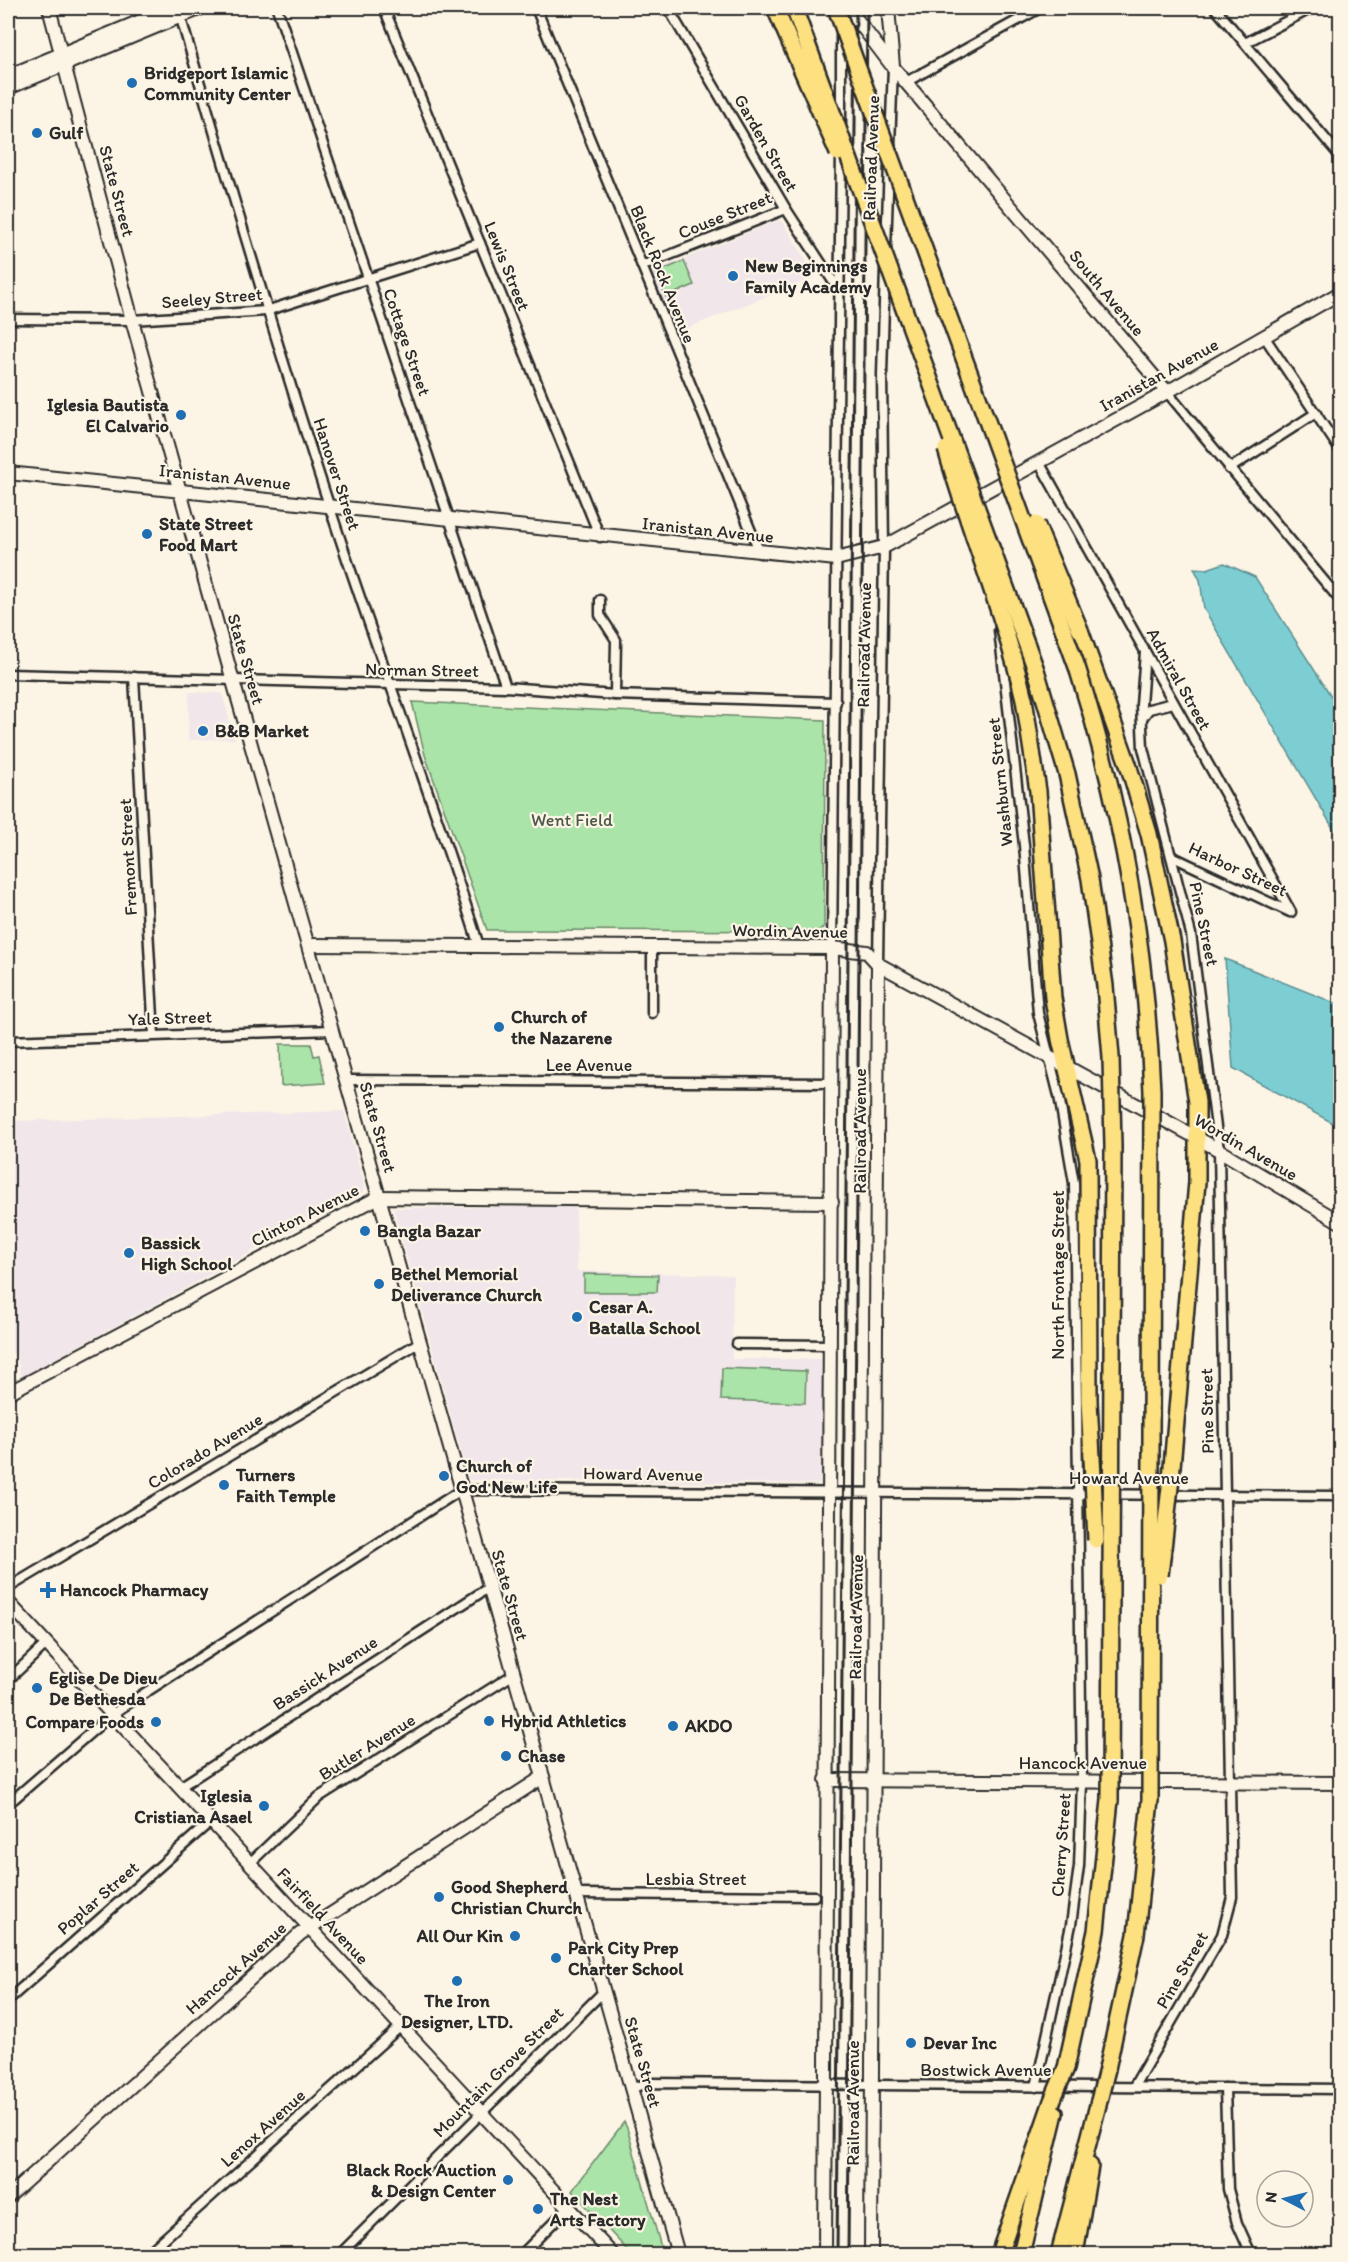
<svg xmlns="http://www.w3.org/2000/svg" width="1348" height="2262" viewBox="0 0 1348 2262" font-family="Itim,sans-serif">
<rect width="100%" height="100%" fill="#fcf5e5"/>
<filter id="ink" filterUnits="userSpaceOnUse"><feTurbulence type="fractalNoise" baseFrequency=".0167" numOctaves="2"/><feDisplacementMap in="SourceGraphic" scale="12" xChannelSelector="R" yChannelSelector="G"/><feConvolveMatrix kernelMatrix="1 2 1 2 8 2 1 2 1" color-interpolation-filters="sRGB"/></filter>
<g filter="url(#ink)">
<g fill="#f1e7ea">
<polygon points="779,220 783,222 816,277 675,333 651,272"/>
<polygon points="189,692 222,693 235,739 188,740"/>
<polygon points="344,1111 365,1187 363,1192 21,1377 16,1353 8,1355 8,1121"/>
<polygon points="576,1206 577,1271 733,1275 732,1359 826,1359 822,1484 469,1480 393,1208"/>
</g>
<g fill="#abe4a8" stroke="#6b886a" stroke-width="1.5">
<polygon points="684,261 694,285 666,297 656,273"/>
<polygon points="412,702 825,720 824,926 820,931 487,930 425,755"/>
<polygon points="280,1044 311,1044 314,1056 319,1055 325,1083 281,1086"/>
<polygon points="584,1274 658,1275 657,1292 584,1292"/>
<polygon points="722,1368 806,1371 805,1403 721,1400"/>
<polygon points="624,2122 627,2128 663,2254 631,2254 572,2191"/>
</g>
<g fill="#7dced3" stroke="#5c8d90" stroke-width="1.5">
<polygon points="1224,563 1255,577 1340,710 1340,840 1204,609 1200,580 1194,568 1207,569"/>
<polygon points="1225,959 1340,1005 1340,1127 1233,1068"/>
</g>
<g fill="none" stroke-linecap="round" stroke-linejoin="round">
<g stroke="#2b2b2b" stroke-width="13">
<g id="street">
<path d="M178,8C226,174 275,340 329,505C377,653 433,798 479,946"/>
<polyline points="277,8 506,687"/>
<polyline points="384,8 600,537"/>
<polyline points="536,8 760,553"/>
<polyline points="668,8 786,209 840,292"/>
<polyline points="1215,8 1340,156"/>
<polyline points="841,35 841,124"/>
<polyline points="1245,43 1312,8"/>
<polyline points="906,82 1040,8"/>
<polyline points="890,145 893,67"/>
<polyline points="886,249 889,163"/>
<polyline points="642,266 786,209"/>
<polyline points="8,319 132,320 266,311 480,243"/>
<polyline points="1264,336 1340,450"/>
<polyline points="1167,392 1340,600"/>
<polyline points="1039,462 1291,912"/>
<polyline points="1229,469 1316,413"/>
<polyline points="600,600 600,615 616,640 615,695"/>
<polyline points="999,630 1024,845 1038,1013 1059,1096 1074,1183 1082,1782 1079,1866 1071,1925 1036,2087"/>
<polyline points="8,674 506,687 615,695 836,702"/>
<polyline points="134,677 154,1035"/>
<polyline points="1142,718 1149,709 1173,703"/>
<polyline points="1171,856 1290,912"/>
<polyline points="652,947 652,1013"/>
<polyline points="832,948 841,149"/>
<polyline points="878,964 884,547 882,375 885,268"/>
<polyline points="8,1041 333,1030"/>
<polyline points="346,1080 832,1083"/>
<polyline points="737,1344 831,1345"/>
<polyline points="8,1588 420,1342"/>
<polyline points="8,1680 45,1645"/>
<polyline points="180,1787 488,1588"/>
<polyline points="8,1804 112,1714 461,1490 1340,1496"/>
<polyline points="250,1863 319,1797 514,1674"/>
<polyline points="578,1894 814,1896"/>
<polyline points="8,2000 211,1821"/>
<polyline points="1134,2086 1222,1935 1232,1897 1219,1150 1191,934 1143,748 1141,705 1145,652"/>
<polyline points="632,2088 648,2083 1340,2089"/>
<polyline points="1225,2088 1228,2189 1237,2223 1251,2254"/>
<polyline points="147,2254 401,2026"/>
<polyline points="340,2254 604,1991"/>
<polyline points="522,2254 568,2208"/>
</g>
</g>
<g stroke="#2b2b2b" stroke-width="16">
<g id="secondary">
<polyline points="49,8 132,320 233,681 678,2254"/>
<polyline points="848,8 893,67 1167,392"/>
<polyline points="888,8 893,66"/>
<polyline points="8,76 172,8"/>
<polyline points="8,88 201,8"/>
<polyline points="8,473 836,559 884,547 1167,392 1340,293"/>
<polyline points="310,945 832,948 867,952 878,964 902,977 1219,1150 1340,1222"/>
<polyline points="8,1393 379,1197 832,1202"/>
<polyline points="8,1602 612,2254"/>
<polyline points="826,1780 1340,1783"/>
<polyline points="8,2197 300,1934 543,1777"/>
<polyline points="825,2254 832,948"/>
<polyline points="871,2254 878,964"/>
</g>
</g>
<g stroke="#2b2b2b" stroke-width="20">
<g id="highway">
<polyline points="1080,630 1128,764 1149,834 1172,941 1197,1102 1197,1182 1171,1478"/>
<polyline points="1024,699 1038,791 1053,998 1060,1039 1088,1160 1089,1401 1093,1477"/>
<polyline points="1066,2068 1096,1931 1110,1800"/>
<polyline points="1107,2069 1136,1935 1150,1800"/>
<polyline points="999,2254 1052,2101"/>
<polyline points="1021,2254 1055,2113"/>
<polyline points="1059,2254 1099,2101"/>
<polyline points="1075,2254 1090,2166"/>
</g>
</g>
<use href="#street" stroke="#fcf5e5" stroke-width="8"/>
<use href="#secondary" stroke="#fcf5e5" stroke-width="12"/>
<use href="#highway" stroke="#fde080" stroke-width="15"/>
<g stroke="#2b2b2b" stroke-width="3">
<polyline points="837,2254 856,8"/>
<polyline points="848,2254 867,8"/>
</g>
<g stroke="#2b2b2b" stroke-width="20" stroke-linecap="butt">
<g id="highway-bridge">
<polyline points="775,8 838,153"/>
<polyline points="794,8 1036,670 1067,774 1090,879 1105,986 1111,1057 1113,1147 1110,1800"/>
<path d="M836,8L1077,667C1121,805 1146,946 1152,1091L1150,1800"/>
<path d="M946,449C970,533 1004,614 1024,699"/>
<polyline points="1036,524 1080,630"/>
<polyline points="1093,1477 1096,1540"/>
<polyline points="1160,1575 1171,1478"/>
<polyline points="1052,2101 1066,2068"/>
<polyline points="1099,2101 1107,2069"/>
</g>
</g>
<use href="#highway-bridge" stroke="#fde080" stroke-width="15"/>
</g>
</g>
<g fill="#1f6fb2" stroke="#fcf5e5" stroke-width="2">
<circle cx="132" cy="83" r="6"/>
<circle cx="37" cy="133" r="6"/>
<circle cx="733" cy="276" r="6"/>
<circle cx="181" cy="415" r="6"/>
<circle cx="147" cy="534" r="6"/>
<circle cx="203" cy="731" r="6"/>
<circle cx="499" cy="1027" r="6"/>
<circle cx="365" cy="1231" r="6"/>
<circle cx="129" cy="1253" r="6"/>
<circle cx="379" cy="1284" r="6"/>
<circle cx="577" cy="1317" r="6"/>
<circle cx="444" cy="1476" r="6"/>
<circle cx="224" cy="1485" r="6"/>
<path d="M45 1581h6v6h6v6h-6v6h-6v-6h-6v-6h6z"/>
<circle cx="37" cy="1688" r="6"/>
<circle cx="489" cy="1721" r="6"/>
<circle cx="156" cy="1722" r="6"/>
<circle cx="673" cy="1726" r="6"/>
<circle cx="506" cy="1756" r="6"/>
<circle cx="264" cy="1806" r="6"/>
<circle cx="439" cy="1897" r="6"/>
<circle cx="515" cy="1936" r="6"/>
<circle cx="556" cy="1958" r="6"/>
<circle cx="457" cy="1981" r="6"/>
<circle cx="911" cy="2043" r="6"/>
<circle cx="508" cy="2180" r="6"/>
<circle cx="538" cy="2209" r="6"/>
</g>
<g text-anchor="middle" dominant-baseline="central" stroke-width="4.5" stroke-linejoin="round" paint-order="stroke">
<g font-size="18" font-weight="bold" fill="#2b2b2b" stroke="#fcf5e5" text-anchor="start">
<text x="144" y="73">Bridgeport Islamic<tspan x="144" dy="21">Community Center</tspan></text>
<text x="49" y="133">Gulf</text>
<text x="745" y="266">New Beginnings<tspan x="745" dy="21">Family Academy</tspan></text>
<text x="169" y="405" text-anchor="end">Iglesia Bautista<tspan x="169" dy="21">El Calvario</tspan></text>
<text x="159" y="524">State Street<tspan x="159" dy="21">Food Mart</tspan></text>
<text x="215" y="731">B&amp;B Market</text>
<text x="511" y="1017">Church of<tspan x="511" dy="21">the Nazarene</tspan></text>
<text x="377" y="1231">Bangla Bazar</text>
<text x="141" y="1243">Bassick<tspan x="141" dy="21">High School</tspan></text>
<text x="391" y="1274">Bethel Memorial<tspan x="391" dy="21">Deliverance Church</tspan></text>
<text x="589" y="1307">Cesar A.<tspan x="589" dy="21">Batalla School</tspan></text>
<text x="456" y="1466">Church of<tspan x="456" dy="21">God New Life</tspan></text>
<text x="236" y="1475">Turners<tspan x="236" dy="21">Faith Temple</tspan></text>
<text x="60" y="1590">Hancock Pharmacy</text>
<text x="49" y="1678">Eglise De Dieu<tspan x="49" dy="21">De Bethesda</tspan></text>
<text x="501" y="1721">Hybrid Athletics</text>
<text x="144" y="1722" text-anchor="end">Compare Foods</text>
<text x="685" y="1726">AKDO</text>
<text x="518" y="1756">Chase</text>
<text x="252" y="1796" text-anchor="end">Iglesia<tspan x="252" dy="21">Cristiana Asael</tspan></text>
<text x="451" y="1887">Good Shepherd<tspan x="451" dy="21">Christian Church</tspan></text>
<text x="503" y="1936" text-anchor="end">All Our Kin</text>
<text x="568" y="1948">Park City Prep<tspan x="568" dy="21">Charter School</tspan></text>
<text x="457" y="2001" text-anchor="middle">The Iron<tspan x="457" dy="21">Designer, LTD.</tspan></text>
<text x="923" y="2043">Devar Inc</text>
<text x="496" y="2170" text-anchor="end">Black Rock Auction<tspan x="496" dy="21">&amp; Design Center</tspan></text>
<text x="550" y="2199">The Nest<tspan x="550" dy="21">Arts Factory</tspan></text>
</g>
<g font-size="18" fill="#2b2b2b" stroke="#fcf5e5">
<text transform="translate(766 143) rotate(60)">Garden Street</text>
<text transform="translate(871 158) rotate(-88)">Railroad Avenue</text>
<text transform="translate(117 191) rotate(75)">State Street</text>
<text transform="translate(725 215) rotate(-22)">Couse Street</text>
<text transform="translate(507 266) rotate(68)">Lewis Street</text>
<text transform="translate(663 274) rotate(68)">Black Rock Avenue</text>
<text transform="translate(1107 293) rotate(50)">South Avenue</text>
<text transform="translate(212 298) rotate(-5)">Seeley Street</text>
<text transform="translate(407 342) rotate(71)">Cottage Street</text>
<text transform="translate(1159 375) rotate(-29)">Iranistan Avenue</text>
<text transform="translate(337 474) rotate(72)">Hanover Street</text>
<text transform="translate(225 477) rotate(6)">Iranistan Avenue</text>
<text transform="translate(708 530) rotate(6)">Iranistan Avenue</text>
<text transform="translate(864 645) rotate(-89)">Railroad Avenue</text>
<text transform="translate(246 659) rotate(74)">State Street</text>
<text transform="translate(422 670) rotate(1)">Norman Street</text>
<text transform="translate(1179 679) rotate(61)">Admiral Street</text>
<text transform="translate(1000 782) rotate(-96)">Washburn Street</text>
<text transform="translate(128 857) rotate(-93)">Fremont Street</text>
<text transform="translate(1238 869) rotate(25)">Harbor Street</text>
<text transform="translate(1204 924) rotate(78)">Pine Street</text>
<text transform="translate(790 931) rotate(1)">Wordin Avenue</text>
<text transform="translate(170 1018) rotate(-2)">Yale Street</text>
<text x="589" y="1065">Lee Avenue</text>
<text transform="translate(378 1127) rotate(74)">State Street</text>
<text transform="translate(860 1131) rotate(-90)">Railroad Avenue</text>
<text transform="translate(1246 1147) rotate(30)">Wordin Avenue</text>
<text transform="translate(305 1215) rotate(-27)">Clinton Avenue</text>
<text transform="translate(1058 1275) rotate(-90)">North Frontage Street</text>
<text transform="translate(1207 1411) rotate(-91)">Pine Street</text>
<text transform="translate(205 1451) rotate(-31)">Colorado Avenue</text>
<text transform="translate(643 1474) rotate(1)">Howard Avenue</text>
<text x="1129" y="1478">Howard Avenue</text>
<text transform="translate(510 1595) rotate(74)">State Street</text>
<text transform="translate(856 1617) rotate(-89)">Railroad Avenue</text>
<text transform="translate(325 1673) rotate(-33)">Bassick Avenue</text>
<text transform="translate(367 1747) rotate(-32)">Butler Avenue</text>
<text x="1083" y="1763">Hancock Avenue</text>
<text transform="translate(1061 1845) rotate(-86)">Cherry Street</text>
<text x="696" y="1879">Lesbia Street</text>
<text transform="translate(98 1898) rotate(-41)">Poplar Street</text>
<text transform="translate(323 1916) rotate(47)">Fairfield Avenue</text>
<text transform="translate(236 1968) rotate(-42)">Hancock Avenue</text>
<text transform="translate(1182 1970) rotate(-60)">Pine Street</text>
<text transform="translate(643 2062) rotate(74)">State Street</text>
<text x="986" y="2070">Bostwick Avenue</text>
<text transform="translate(498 2072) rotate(-45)">Mountain Grove Street</text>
<text transform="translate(853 2103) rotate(-90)">Railroad Avenue</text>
<text transform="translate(263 2128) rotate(-42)">Lenox Avenue</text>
</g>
<g font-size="18" fill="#4b594a" stroke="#fcf5e5">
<text x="572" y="820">Went Field</text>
</g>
</g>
<rect width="1348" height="2262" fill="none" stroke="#fcf5e5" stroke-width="30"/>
<rect x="15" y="15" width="1318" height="2232" fill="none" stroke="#2b2b2b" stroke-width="2" filter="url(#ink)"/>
<g transform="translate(1285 2199) rotate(277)"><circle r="28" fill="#fcf5e5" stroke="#a8a49b" stroke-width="1.5"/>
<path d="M0-4.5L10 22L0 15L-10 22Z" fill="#1f6fb2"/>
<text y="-9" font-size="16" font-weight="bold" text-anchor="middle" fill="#2b2b2b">N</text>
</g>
</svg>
